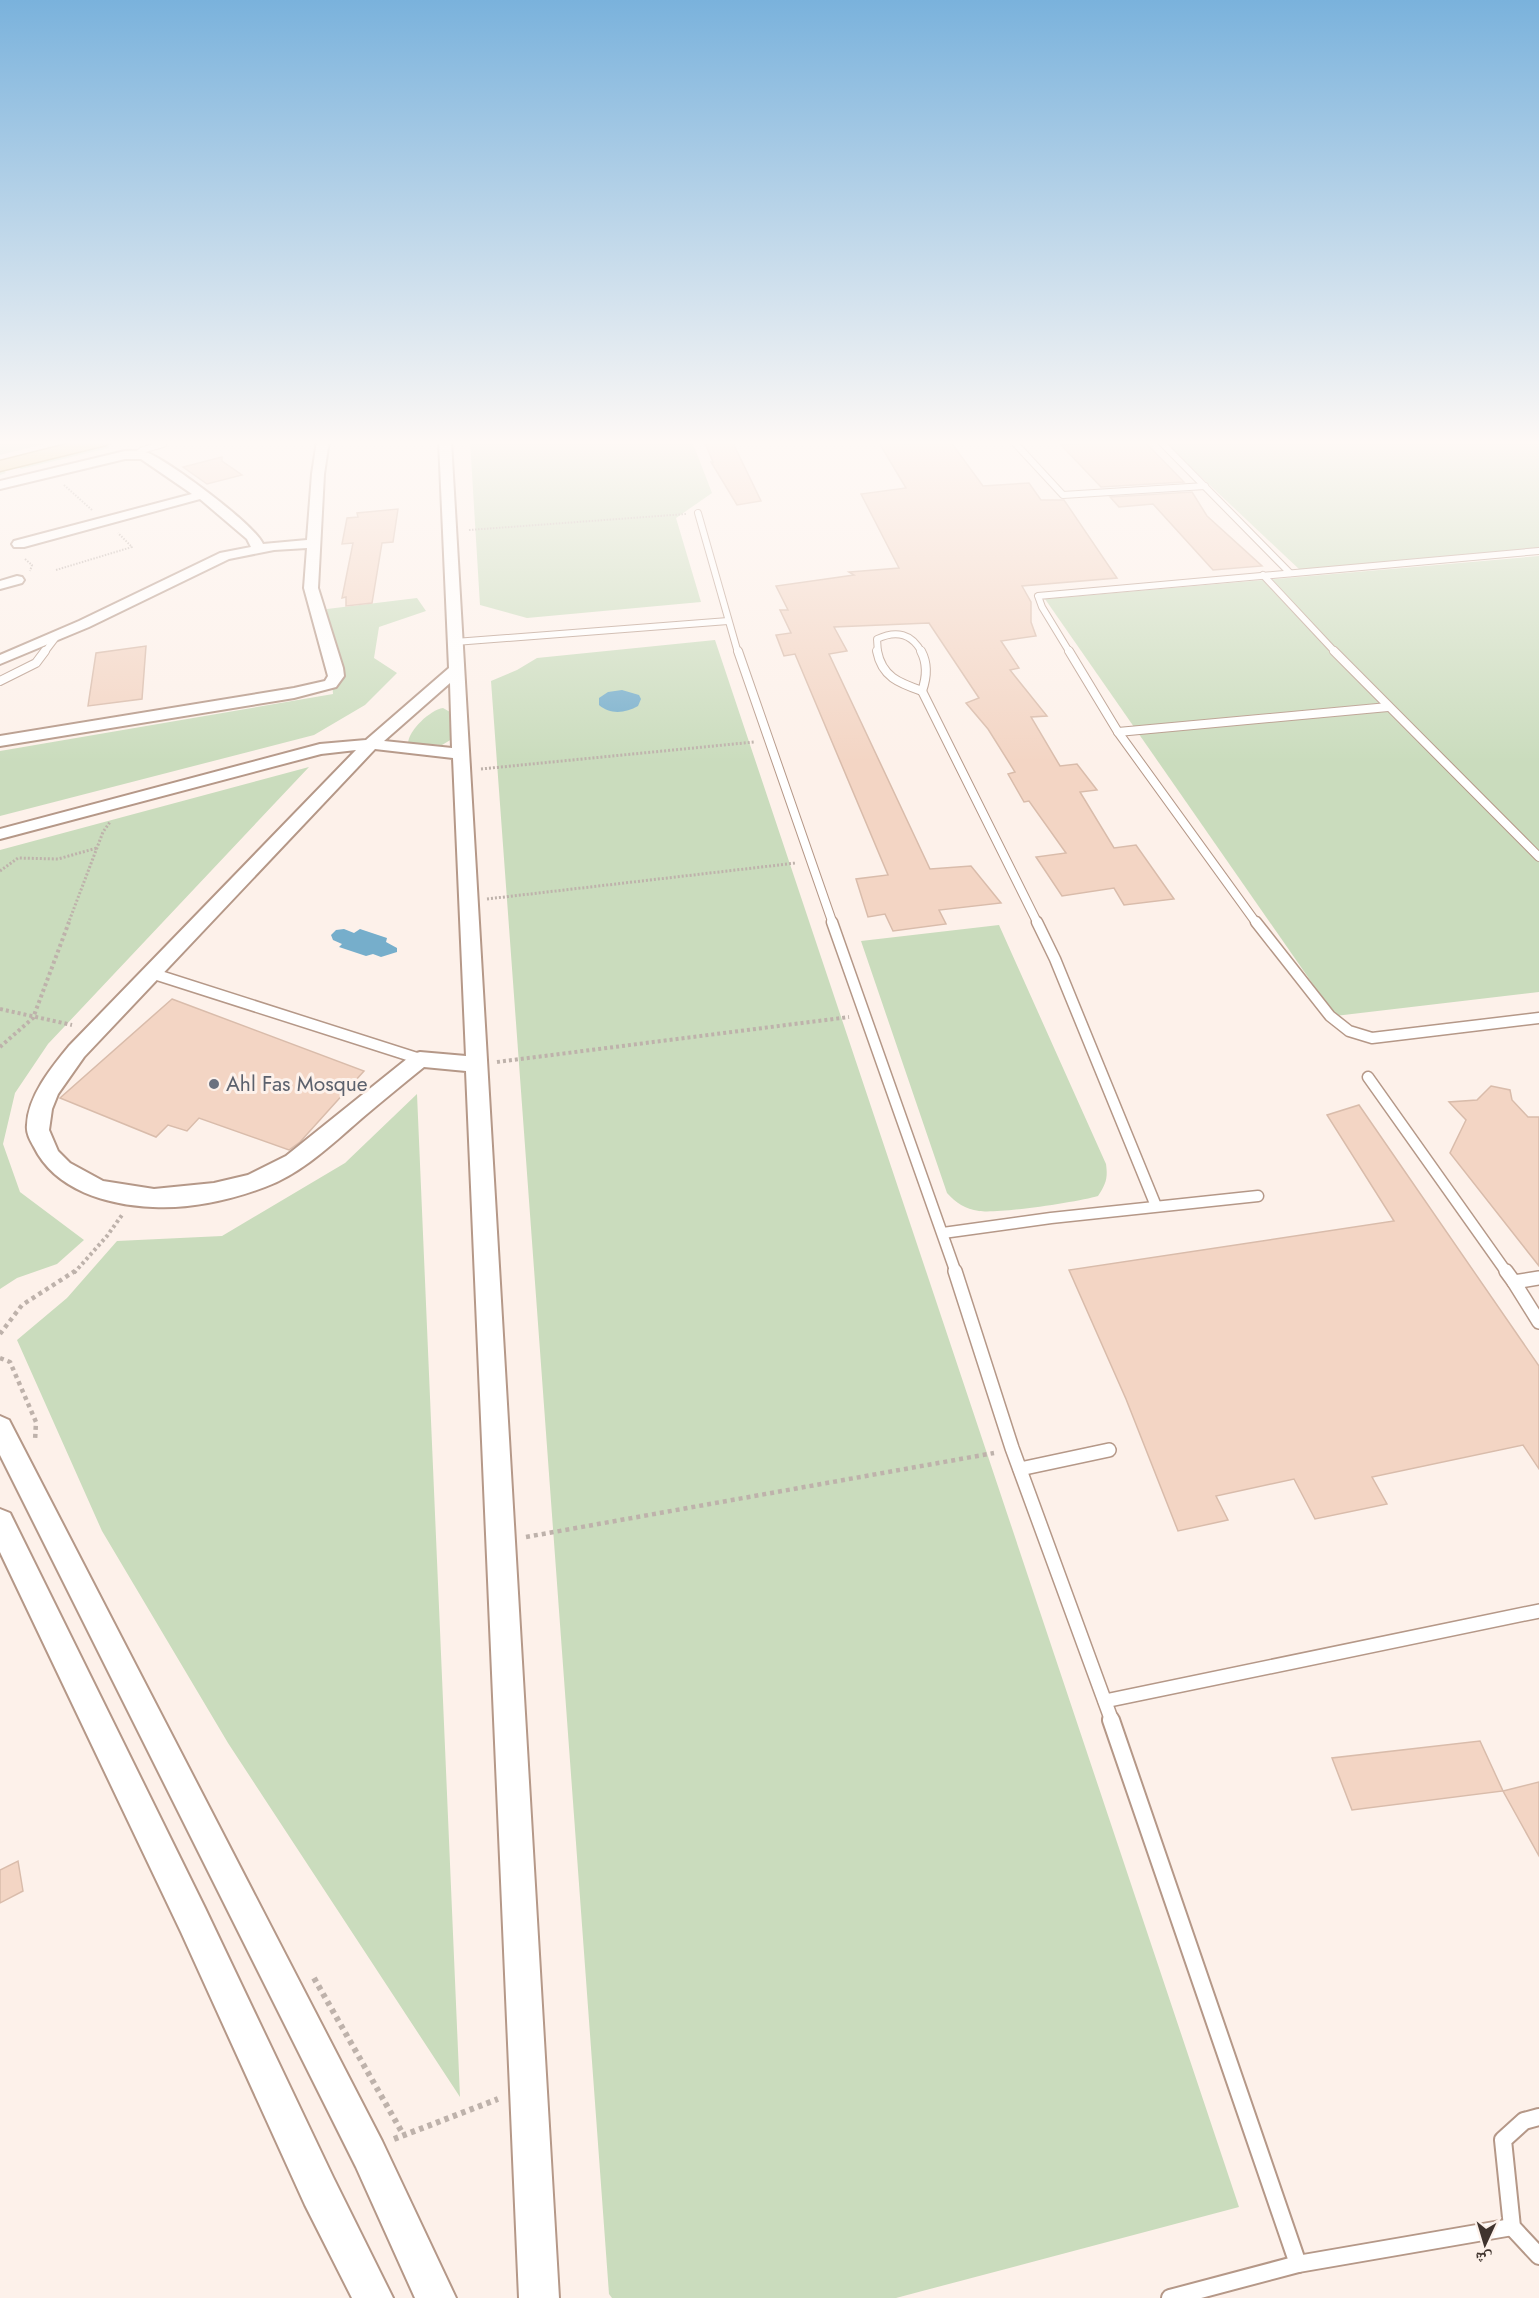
<svg xmlns="http://www.w3.org/2000/svg" width="1539" height="2298" viewBox="0 0 1539 2298" font-family="Jost,'Noto Naskh Arabic',sans-serif">
<rect width="100%" height="100%" fill="#fdf1ea"/>
<g fill="#cadcbd">
<polygon points="0,441 57,441 0,455"/>
<polygon points="118,441 135,441 107,445 109,448 21,469 19,467 4,471 6,473 0,475 0,470"/>
<polygon points="470,441 692,441 712,493 676,518 701,602 527,618 480,605"/>
<polygon points="1163,441 1539,441 1539,548 1300,570"/>
<polygon points="1539,556 1539,992 1335,1016 1045,599"/>
<polygon points="417,598 426,611 379,627 374,658 397,673 365,705 314,735 0,816 0,751 333,694 327,609"/>
<polygon points="715,640 1239,2207 896,2298 612,2298 609,2294 491,681 517,670 537,658"/>
<path d="M443,708L450,712L452,739L442,745L408,743C409,730 430,710 443,708Z"/>
<polygon points="309,767 48,1044 15,1093 3,1144 20,1192 84,1240 57,1264 17,1278 0,1289 0,850"/>
<path d="M999,925L1106,1164C1108,1178 1106,1184 1098,1196C1078,1202 998,1214 979,1211C965,1209 956,1203 947,1193L861,941Z"/>
<polygon points="417,1094 460,2097 228,1743 102,1531 17,1340 67,1298 117,1241 222,1236 345,1163"/>
</g>
<g fill="#76aecb">
<path d="M622,690L639,695L641,699L638,706C626,713 610,715 599,705V698L608,692Z"/>
<polygon points="344,929 354,933 360,929 387,938 386,942 397,948 397,952 381,957 373,954 366,956 339,947 342,944 333,940 331,935 336,930"/>
</g>
<g fill="#f3d5c4" stroke="#d9bcab" stroke-width="1.5">
<polygon points="704,441 732,441 761,501 737,505 711,462 713,462"/>
<polygon points="878,441 902,441 903,444 950,441 983,486 1029,483 1041,500 1064,500 1117,578 1022,586 1031,602 1031,622 1036,636 1001,641 1019,668 1010,670 1047,716 1031,717 1060,766 1077,764 1097,790 1080,792 1114,848 1136,845 1174,899 1124,905 1114,888 1062,896 1036,857 1066,853 1029,801 1024,802 1008,774 1015,772 988,729 966,703 979,698 929,623 834,627 847,651 829,654 930,869 971,866 1001,903 939,910 946,924 893,931 885,914 868,917 856,879 888,875 795,654 784,656 776,635 791,633 780,610 788,610 776,586 854,575 849,572 899,568 861,494 906,488"/>
<polygon points="1115,441 1144,441 1184,482 1101,487 1061,445"/>
<polygon points="222,457 222,461 242,475 207,484 183,467"/>
<polygon points="1192,492 1207,516 1262,566 1213,570 1153,504 1119,507 1110,497"/>
<polygon points="398,509 393,542 382,543 372,603 346,606 346,597 342,598 353,543 342,544 347,518 358,517 357,513"/>
<polygon points="146,646 142,699 88,706 96,653"/>
<polygon points="172,999 364,1071 300,1142 289,1150 199,1118 187,1131 168,1125 156,1137 60,1098"/>
<polygon points="1491,1086 1510,1090 1512,1100 1528,1117 1539,1117 1539,1266 1450,1153 1466,1120 1449,1102 1477,1100"/>
<polygon points="1359,1105 1539,1366 1539,1469 1523,1445 1372,1477 1387,1504 1315,1519 1294,1479 1216,1496 1228,1520 1178,1531 1126,1399 1069,1270 1394,1221 1327,1115"/>
<polygon points="1480,1741 1503,1791 1352,1810 1332,1758"/>
<polygon points="1539,1782 1539,1856 1503,1791"/>
<polygon points="18,1861 23,1891 0,1903 0,1870"/>
</g>
<g fill="none" stroke-linecap="round" stroke-linejoin="round">
<g stroke="#b59888" stroke-width="8">
<g id="service-far4">
<polyline points="1013,441 1063,495 1205,486"/>
<polyline points="1160,441 1290,573"/>
<polyline points="136,455 143,450 163,444"/>
<polyline points="698,513 738,653"/>
<polyline points="1263,575 1336,653"/>
<polyline points="455,642 728,621"/>
<polyline points="44,653 57,636"/>
<path d="M878,653L877,639C896,630 912,633 922,653"/>
<polyline points="1070,653 1042,607 1038,596 1539,551"/>
</g>
</g>
<g stroke="#b59888" stroke-width="10">
<g id="service-far3">
<polyline points="738,651 833,924"/>
<path d="M877,651C882,677 899,683 922,691"/>
<path d="M921,651C928,664 927,677 922,691"/>
<polyline points="1069,651 1118,732 1257,924"/>
<polyline points="1334,651 1539,857"/>
<polyline points="0,681 36,663 45,651"/>
<polyline points="922,691 1038,924"/>
<polyline points="1118,732 1388,707"/>
</g>
</g>
<g stroke="#b59888" stroke-width="13">
<g id="service-far2">
<polyline points="832,922 956,1273"/>
<polyline points="1037,922 1055,959 1156,1206"/>
<polyline points="1256,922 1330,1016 1349,1031 1372,1038 1539,1018"/>
<polyline points="151,973 420,1059"/>
<polyline points="1368,1077 1507,1273"/>
<polyline points="943,1233 1051,1218 1258,1196"/>
</g>
</g>
<g stroke="#b59888" stroke-width="16">
<g id="service-far1">
<polyline points="955,1271 1012,1448 1112,1721"/>
<polyline points="1506,1271 1514,1282"/>
<polyline points="1539,1278 1514,1282 1539,1322"/>
<polyline points="1020,1469 1109,1450"/>
<polyline points="1105,1701 1539,1611"/>
</g>
</g>
<g stroke="#b59888" stroke-width="20">
<g id="service">
<polyline points="1111,1720 1298,2264"/>
<polyline points="1539,2117 1524,2121 1503,2140 1512,2227 1539,2256"/>
<polyline points="1170,2298 1298,2264 1512,2227"/>
</g>
</g>
<g stroke="#b59888" stroke-width="4">
<g id="minor">
<path d="M317,441H329L324,474L318,588L343,668L344,676L336,687L294,698L0,746V736L294,688L325,681L328,676L304,588L307,548L274,550L229,559L89,627L0,664V655L79,621L220,553L251,547L247,539L200,499L24,547H14L12,544L14,541L192,494L141,459H125L0,489V481L125,451C132,451 141,450 148,453C170,462 254,524 263,544L307,540L312,474Z"/>
<path d="M439,441H451L559,2298H519L466,1071L424,1067C403,1084 382,1101 361,1119C331,1145 302,1173 265,1187C230,1200 191,1209 153,1207C107,1205 55,1190 34,1147C30,1140 26,1133 27,1125C28,1096 51,1068 69,1046L356,750L321,754L0,839V829L320,744L366,740L449,668ZM450,683L452,748L384,741ZM375,749L453,758L466,1056L420,1052L413,1054L286,1156L248,1175L214,1183L154,1189L103,1181L70,1163L58,1151L49,1130L52,1109L58,1094L84,1057Z"/>
<polygon points="17,576 22,577 24,580 22,583 0,589 0,581"/>
<polygon points="0,1416 9,1420 382,2141 456,2298 415,2298 356,2167 0,1455"/>
<polygon points="0,1509 10,1513 205,1908 333,2177 393,2298 352,2298 305,2205 181,1932 0,1552"/>
</g>
</g>
<g stroke="#a58431" stroke-width="3">
<polygon id="primary" points="79,441 108,441 106,445 0,471 0,461"/>
</g>
<g stroke="#beb2ab" stroke-width="2" stroke-dasharray="1.5 1.5" stroke-linecap="butt">
<polyline points="64,485 92,510"/>
<polyline points="469,530 686,514"/>
<polyline points="25,559 32,565 30,571"/>
<polyline points="56,570 132,547 118,533"/>
</g>
<g stroke="#beb2ab" stroke-width="3" stroke-dasharray="2 2" stroke-linecap="butt">
<polyline points="481,769 754,742"/>
<polyline points="0,871 18,858 58,859 97,848"/>
<polyline points="487,899 796,863"/>
<polyline points="68,924 103,832 110,822"/>
</g>
<g stroke="#beb2ab" stroke-width="4" stroke-dasharray="3 3" stroke-linecap="butt">
<polyline points="0,1009 72,1025"/>
<polyline points="0,1047 33,1018 69,922"/>
<polyline points="497,1062 849,1017"/>
<polyline points="74,1273 107,1236 122,1215"/>
</g>
<g stroke="#beb2ab" stroke-width="4.5" stroke-dasharray="4 4" stroke-linecap="butt">
<polyline points="0,1334 22,1305 75,1271"/>
<polyline points="0,1358 10,1362 36,1422 35,1441"/>
<polyline points="526,1537 994,1453"/>
</g>
<g stroke="#beb2ab" stroke-width="6" stroke-dasharray="4.5 4.5" stroke-linecap="butt">
<polyline points="314,1978 403,2134"/>
<polyline points="394,2139 498,2099"/>
</g>
<use href="#service-far4" stroke="#fff" stroke-width="6"/>
<use href="#service-far3" stroke="#fff" stroke-width="8"/>
<use href="#service-far2" stroke="#fff" stroke-width="10"/>
<use href="#service-far1" stroke="#fff" stroke-width="13"/>
<use href="#service" stroke="#fff" stroke-width="16"/>
<use href="#minor" fill="#fff" fill-rule="evenodd"/>
<use href="#primary" fill="#eacf85" fill-rule="evenodd"/>
</g>
<linearGradient id="sky" x2="0" y2="1"><stop stop-color="#7ab2dc"/><stop offset="0.58" stop-color="#fef9f6"/><stop offset="1" stop-color="#fef9f6" stop-opacity="0"/></linearGradient>
<rect width="1539" height="763" fill="url(#sky)"/>
<circle fill="#6b7280" stroke="#fdf1ea" stroke-width="2" cx="214" cy="1084" r="6"/>
<g text-anchor="middle" dominant-baseline="central" stroke-width="6" stroke-linejoin="round" paint-order="stroke">
<g font-size="21" fill="#5b616d" stroke="#fdf1ea" text-anchor="start">
<text x="226" y="1084">Ahl Fas Mosque</text>
</g>
</g>
<g transform="translate(1485 2244) rotate(184)" stroke="#fdf1ea" stroke-width="4.5" paint-order="stroke">
<path d="M0-4.5L10 22L0 15L-10 22Z" fill="#40342e"/>
<text y="-9" font-size="16" font-weight="bold" text-anchor="middle" fill="#40342e">ش</text>
</g>
</svg>
